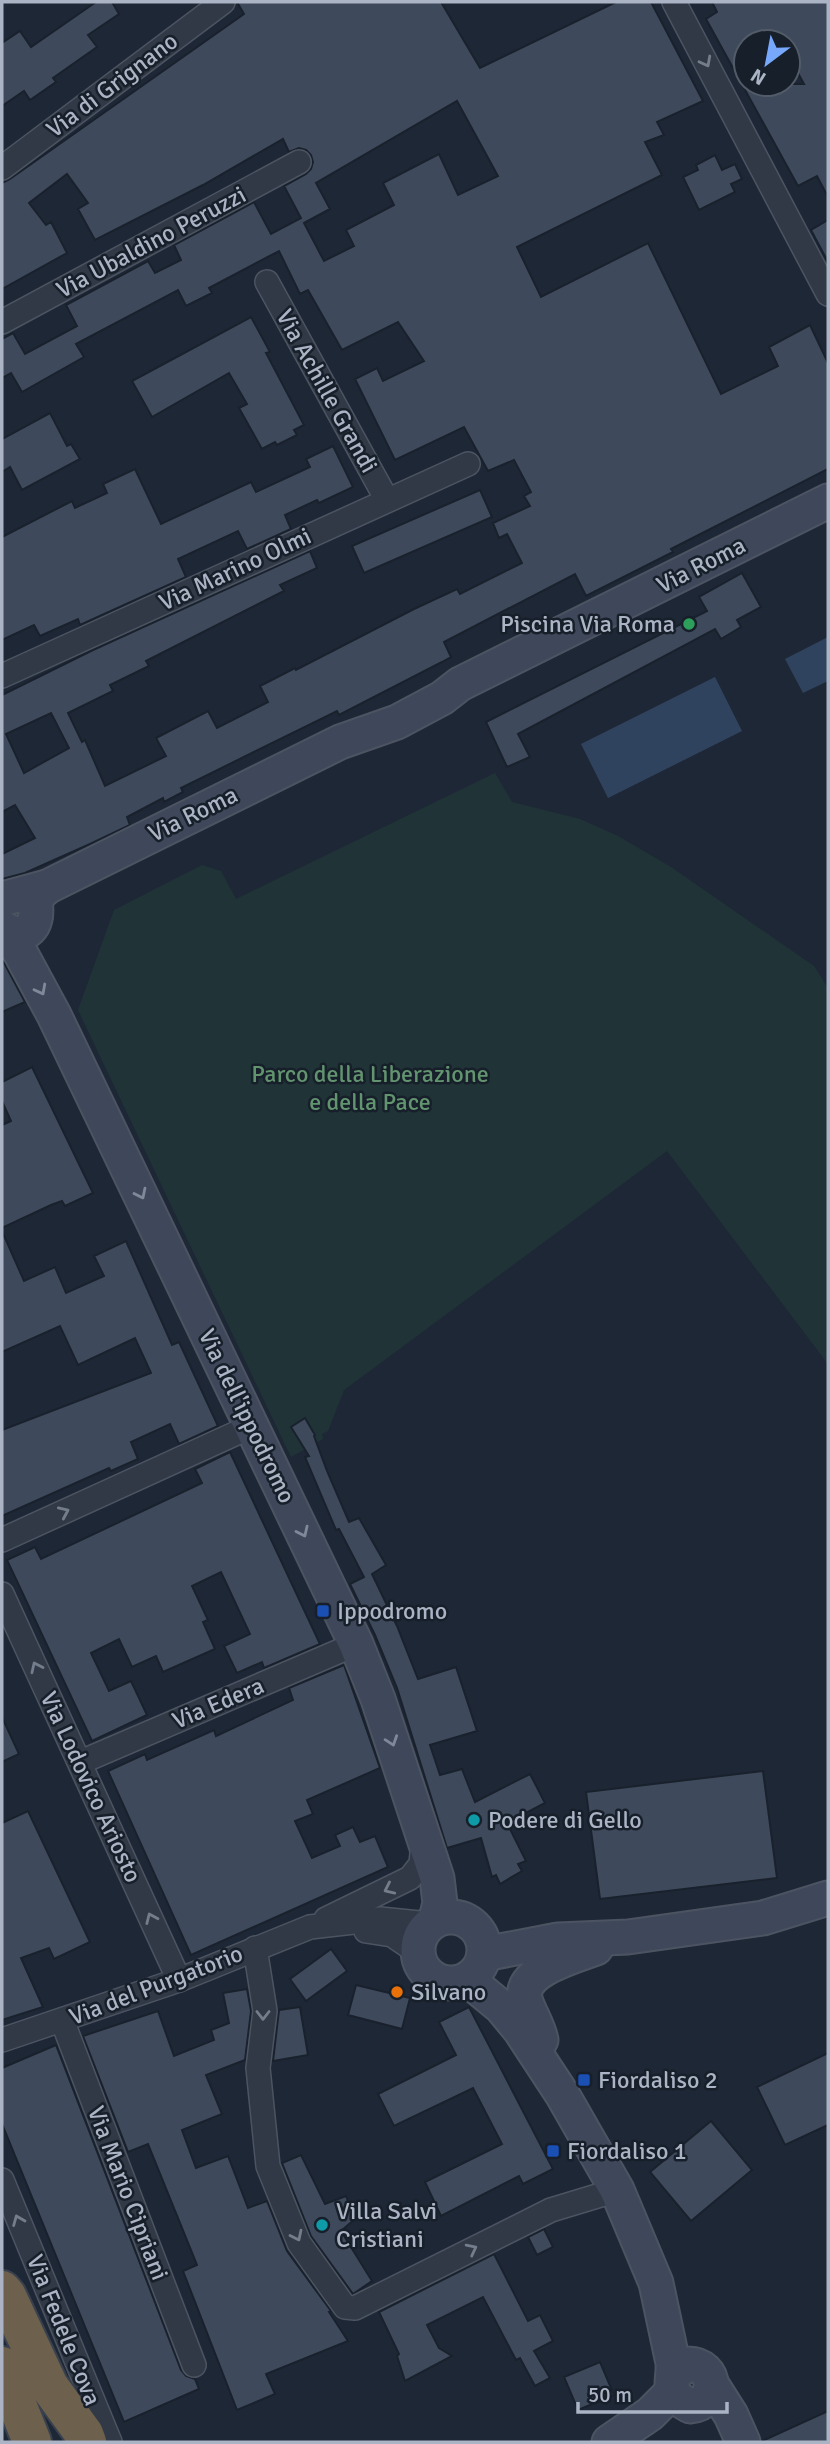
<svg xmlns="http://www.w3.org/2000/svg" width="830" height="2444" viewBox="0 0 830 2444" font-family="Signika,sans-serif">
<rect width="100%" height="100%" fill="#1e2736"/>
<polygon fill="#203437" points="495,773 512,802 580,819 618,836 671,867 814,966 828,988 828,1364 667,1151 344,1390 328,1431 322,1434 323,1439 291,1457 78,1010 114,910 202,865 221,871 236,899"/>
<g fill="#30435e">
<polygon points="828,637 828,681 803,693 785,659"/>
<polygon points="715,677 742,731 608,798 581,744"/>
</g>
<g fill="#3e4a5b" stroke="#19212d" stroke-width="2" fill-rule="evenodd">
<polygon points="96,2 112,2 119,14 88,35 97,47 53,78 56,82 30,100 24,91 2,106 2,43 20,31 31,47"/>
<path d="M237,2H441L480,68L616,2H651L703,101L657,122L664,135L645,142L662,175L517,247L541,297L648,243L721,394L778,366L769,347L810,325L828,363V469L671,549L673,552L586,596L575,574L444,642L451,657L442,662L339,715L337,711L181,788L183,792L164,802L163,798L127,817L130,825L90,844L25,873L2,879V854L35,838L15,805L2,812V695L93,650L310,551L317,568L280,585L284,591L146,661L149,666L110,685L113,691L68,713L82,742L85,740L105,786L166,756L156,738L208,711L217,728L268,702L260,686L295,668L296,670L414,609L457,589L460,594L522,563L507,534L499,538L493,523L530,506L524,496L531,492L514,460L488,471L464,427L395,460L355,379L377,368L383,381L424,361L398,322L342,350L308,290L300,294L279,251L209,288L212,293L186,306L178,290L76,344L84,357L22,392L11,373L2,378V339L13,333L25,354L77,326L66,305L148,261L155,273L181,260L174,245L254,202L271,234L301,218L284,186L306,174L311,169L313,162L311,155L306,150L299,148L289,152L283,139L203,185L95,240L78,209L88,203L67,174L29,203L46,225L51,222L67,253L2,289V183L10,179L244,14ZM457,101L498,176L458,195L439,154L383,183L394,205L346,230L354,246L324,261L304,223L330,209L316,183ZM51,713L69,748L24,773L6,734Z"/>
<path d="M712,2H828V197L817,176L798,186L706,19L717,12ZM746,42H788V55L804,84H746Z"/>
<polygon points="715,155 722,170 735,164 742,179 731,184 735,192 699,210 683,177 698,170 696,165"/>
<polygon points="828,220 828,262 811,230"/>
<polygon points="251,317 270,352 266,353 304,425 294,430 297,435 277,445 275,442 262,449 239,408 247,404 229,373 152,417 132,381"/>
<polygon points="50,413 67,446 71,444 80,459 22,490 10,467 2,472 2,439"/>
<polygon points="333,446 353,487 319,503 317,500 285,515 291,529 247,549 238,531 178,559 186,577 80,625 78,619 40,636 34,625 2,640 2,537 72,501 75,508 107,493 103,484 135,469 161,524 251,482 256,492 310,467 306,459"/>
<polygon points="480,490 492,517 364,573 352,546"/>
<polygon points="742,573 761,607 737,620 741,627 721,639 715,629 518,734 530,757 507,767 486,722 707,611 699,597"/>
<polygon points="2,959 25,1002 2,1012"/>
<polygon points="32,1067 93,1193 65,1206 62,1201 51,1205 2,1228 2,1125 11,1121 2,1101 2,1082"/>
<polygon points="2,1231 24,1281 55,1267 66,1293 104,1276 94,1256 126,1241 172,1345 179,1342 218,1426 179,1444 170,1424 131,1442 138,1459 111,1471 109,1468 2,1516 2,1430 151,1373 135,1338 78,1365 60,1326 2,1352"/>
<polygon points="305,1418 315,1435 314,1436 327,1471 349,1522 359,1518 386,1565 372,1574 397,1626 418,1679 456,1667 477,1731 430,1745 440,1775 462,1769 475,1802 530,1774 545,1803 507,1823 526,1861 518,1864 522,1871 500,1884 496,1875 492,1877 481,1838 447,1848 397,1688 375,1635 350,1584 364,1577 339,1529 336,1530 305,1457 309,1456 291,1427"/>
<polygon points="230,1452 320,1644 264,1668 262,1662 237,1673 224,1646 250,1634 221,1572 192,1586 208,1620 203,1622 215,1649 163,1672 156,1656 132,1667 119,1639 91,1653 109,1691 131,1681 147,1715 92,1741 7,1560 35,1547 41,1559 202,1483 195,1469"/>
<polygon points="344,1665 380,1768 307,1800 313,1814 295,1821 312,1858 340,1846 335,1835 353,1827 360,1842 375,1836 388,1867 191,1955 108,1771 145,1754 147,1760 214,1730 216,1736 293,1700 289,1688"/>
<polygon points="2,1717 19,1754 2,1762"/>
<polygon points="763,1771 777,1878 600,1899 586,1792"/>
<polygon points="28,1811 90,1942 54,1959 49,1948 21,1958 43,2007 2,2020 2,1823"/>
<polygon points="331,1949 347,1971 306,2001 290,1979"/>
<polygon points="356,1985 410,1998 402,2029 348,2015"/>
<polygon points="247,1989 251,2011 245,2060 206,2075 222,2114 182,2130 196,2168 228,2156 248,2208 267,2201 287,2251 331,2311 329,2312 348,2341 266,2374 275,2394 237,2410 183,2271 197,2265 148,2144 128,2152 83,2036 158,2011 174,2056 214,2040 211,2030 229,2023 223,1993"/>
<polygon points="300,2007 308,2055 273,2061 279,2010"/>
<polygon points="469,2007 553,2169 523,2184 519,2176 441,2216 425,2182 502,2144 473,2088 394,2126 378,2094 456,2055 439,2022"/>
<polygon points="56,2045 181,2370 186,2376 195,2379 199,2389 124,2422 2,2124 2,2068"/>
<polygon points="828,2053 828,2125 785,2145 757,2087"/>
<polygon points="711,2121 752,2170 691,2221 650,2172"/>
<polygon points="301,2155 325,2204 346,2196 355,2219 341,2231 372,2281 353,2294 311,2236 282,2163"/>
<polygon points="544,2229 553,2247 537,2255 528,2237"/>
<polygon points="494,2254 528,2321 540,2315 553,2341 534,2351 550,2378 535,2386 520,2358 516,2360 483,2297 427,2325 439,2348 452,2356 405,2381 397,2356 399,2354 379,2312"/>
<polygon points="600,2362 614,2395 578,2410 564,2377"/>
<polygon points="828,2411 828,2442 762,2442 762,2441"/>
</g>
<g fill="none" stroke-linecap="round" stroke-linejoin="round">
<g stroke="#4c5462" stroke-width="26">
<g id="street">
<polyline points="674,2 828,294"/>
<polyline points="2,168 223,2"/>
<polyline points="267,282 387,500"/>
<polyline points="2,322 299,162"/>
<polyline points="2,676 468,464"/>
<polyline points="2,1540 252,1426"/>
<polyline points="2,1594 179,1980"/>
<polyline points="81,1762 356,1644"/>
<polyline points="326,1919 410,1878 421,1864 423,1842"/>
<polyline points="366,1931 392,1935 417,1952"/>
<polyline points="255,1948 265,2011 258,2068 268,2166 299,2243 345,2307 355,2308 551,2210 617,2190"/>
<polyline points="62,2020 194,2365"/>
<polyline points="2,2040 179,1980 310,1927 380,1919 429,1924"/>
<polyline points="2,2180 110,2442"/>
</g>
</g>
<g stroke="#4c5462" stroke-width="37">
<g id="secondary">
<polyline points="2,899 47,887 340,742 397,722 442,698 460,684 828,501"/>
<path d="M2,927C13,937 31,936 35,919C37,913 35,907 36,901C38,895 42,891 47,887"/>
<polyline points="6,931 20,952 54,1015 356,1644 378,1699 437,1878 440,1903 436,1919"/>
<circle cx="451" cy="1950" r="33"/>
<polyline points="484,1954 558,1940 628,1937 763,1918 828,1898"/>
<path d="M467,1979L501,2007L520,2030L562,2094L617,2190L656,2283L673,2363C674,2376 669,2386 675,2397L690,2406C719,2404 718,2364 688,2364L674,2374"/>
<path d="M541,2040C538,2025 529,2013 525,1999C519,1970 576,1956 596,1948"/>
<polyline points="712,2385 731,2415 743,2442"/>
<polyline points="609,2442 650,2414 672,2392"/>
</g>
</g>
<g stroke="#39414e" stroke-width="42">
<g id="highway">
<polyline points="2,2290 7,2296 49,2386 84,2434 87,2442"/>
<polyline points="2,2366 32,2442"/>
</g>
</g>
<use href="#street" stroke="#313946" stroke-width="23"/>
<use href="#secondary" stroke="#3f485a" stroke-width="33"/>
<use href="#highway" stroke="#6d614e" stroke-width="38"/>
</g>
<defs><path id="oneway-chevron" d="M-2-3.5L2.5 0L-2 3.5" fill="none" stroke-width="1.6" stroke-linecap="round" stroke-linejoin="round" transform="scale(1.75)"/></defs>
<g stroke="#747d8b">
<use href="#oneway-chevron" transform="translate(706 62) rotate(62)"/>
<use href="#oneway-chevron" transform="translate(64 1512) rotate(-24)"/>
<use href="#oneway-chevron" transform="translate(36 1667) rotate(-115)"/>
<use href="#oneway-chevron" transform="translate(389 1889) rotate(155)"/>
<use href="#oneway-chevron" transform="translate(151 1918) rotate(-114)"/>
<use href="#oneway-chevron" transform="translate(263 2015) rotate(90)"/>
<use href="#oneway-chevron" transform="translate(18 2220) rotate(-112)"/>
<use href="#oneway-chevron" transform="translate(297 2236) rotate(64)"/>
<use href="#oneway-chevron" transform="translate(472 2249) rotate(-27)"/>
</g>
<g stroke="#80899a">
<use href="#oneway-chevron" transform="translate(41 990) rotate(62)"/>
<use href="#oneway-chevron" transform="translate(141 1194) rotate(64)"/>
<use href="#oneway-chevron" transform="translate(303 1532) rotate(65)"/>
<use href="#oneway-chevron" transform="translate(392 1741) rotate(71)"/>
</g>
<circle fill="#2e9e5b" stroke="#171f2a" stroke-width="2.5" cx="689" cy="624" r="7"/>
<g fill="#1a4fb4" stroke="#171f2a" stroke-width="2.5">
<rect x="316" y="1604" width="14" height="14" rx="3.5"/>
<rect x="577" y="2073" width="14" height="14" rx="3.5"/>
<rect x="546" y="2144" width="14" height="14" rx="3.5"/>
</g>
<g fill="#0f9aa8" stroke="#171f2a" stroke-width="2.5">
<circle cx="474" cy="1820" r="7"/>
<circle cx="322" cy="2225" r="7"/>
</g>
<circle fill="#e8710a" stroke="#171f2a" stroke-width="2.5" cx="397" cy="1992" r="7"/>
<g text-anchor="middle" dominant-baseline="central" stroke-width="5" stroke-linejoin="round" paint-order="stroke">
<g font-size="24" fill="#abb4c4" stroke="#171f2a">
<text transform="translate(112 85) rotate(-37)">Via di Grignano</text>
<text transform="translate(151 242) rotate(-28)">Via Ubaldino Peruzzi</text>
<text transform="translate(327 391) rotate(61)">Via Achille Grandi</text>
<text transform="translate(701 565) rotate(-27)">Via Roma</text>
<text transform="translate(235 569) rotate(-25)">Via Marino Olmi</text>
<text transform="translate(193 814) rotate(-26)">Via Roma</text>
<text transform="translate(247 1416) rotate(64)">Via dell'ippodromo</text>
<text transform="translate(218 1703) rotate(-23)">Via Edera</text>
<text transform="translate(91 1787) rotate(65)">Via Lodovico Ariosto</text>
<text transform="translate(156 1985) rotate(-21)">Via del Purgatorio</text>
<text transform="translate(128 2193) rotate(69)">Via Mario Cipriani</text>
<text transform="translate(64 2330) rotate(68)">Via Fedele Cova</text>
</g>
<g font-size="24" fill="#abb4c4" stroke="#171f2a" text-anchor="start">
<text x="675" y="624" text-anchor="end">Piscina Via Roma</text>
<text x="337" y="1611">Ippodromo</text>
<text x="488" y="1820">Podere di Gello</text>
<text x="411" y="1992">Silvano</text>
<text x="598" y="2080">Fiordaliso 2</text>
<text x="567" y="2151">Fiordaliso 1</text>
<text x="336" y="2211">Villa Salvi<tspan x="336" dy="28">Cristiani</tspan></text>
</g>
<g font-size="24" fill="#62946f" stroke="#171f2a">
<text x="370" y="1074">Parco della Liberazione<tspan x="370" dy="28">e della Pace</tspan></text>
</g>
</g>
<rect width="830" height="2444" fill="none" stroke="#abb4c4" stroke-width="7"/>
<g transform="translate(767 63) rotate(212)"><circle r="33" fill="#171f2a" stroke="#525b68" stroke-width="2"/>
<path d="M0-5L12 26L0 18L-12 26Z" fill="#77a8fc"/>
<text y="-10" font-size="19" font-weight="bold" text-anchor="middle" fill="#abb4c4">N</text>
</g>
<path d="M578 2402v10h149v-10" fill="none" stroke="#abb4c4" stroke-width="3.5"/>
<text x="588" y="2402" font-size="21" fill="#abb4c4" stroke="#171f2a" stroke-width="5" paint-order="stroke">50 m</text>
</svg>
